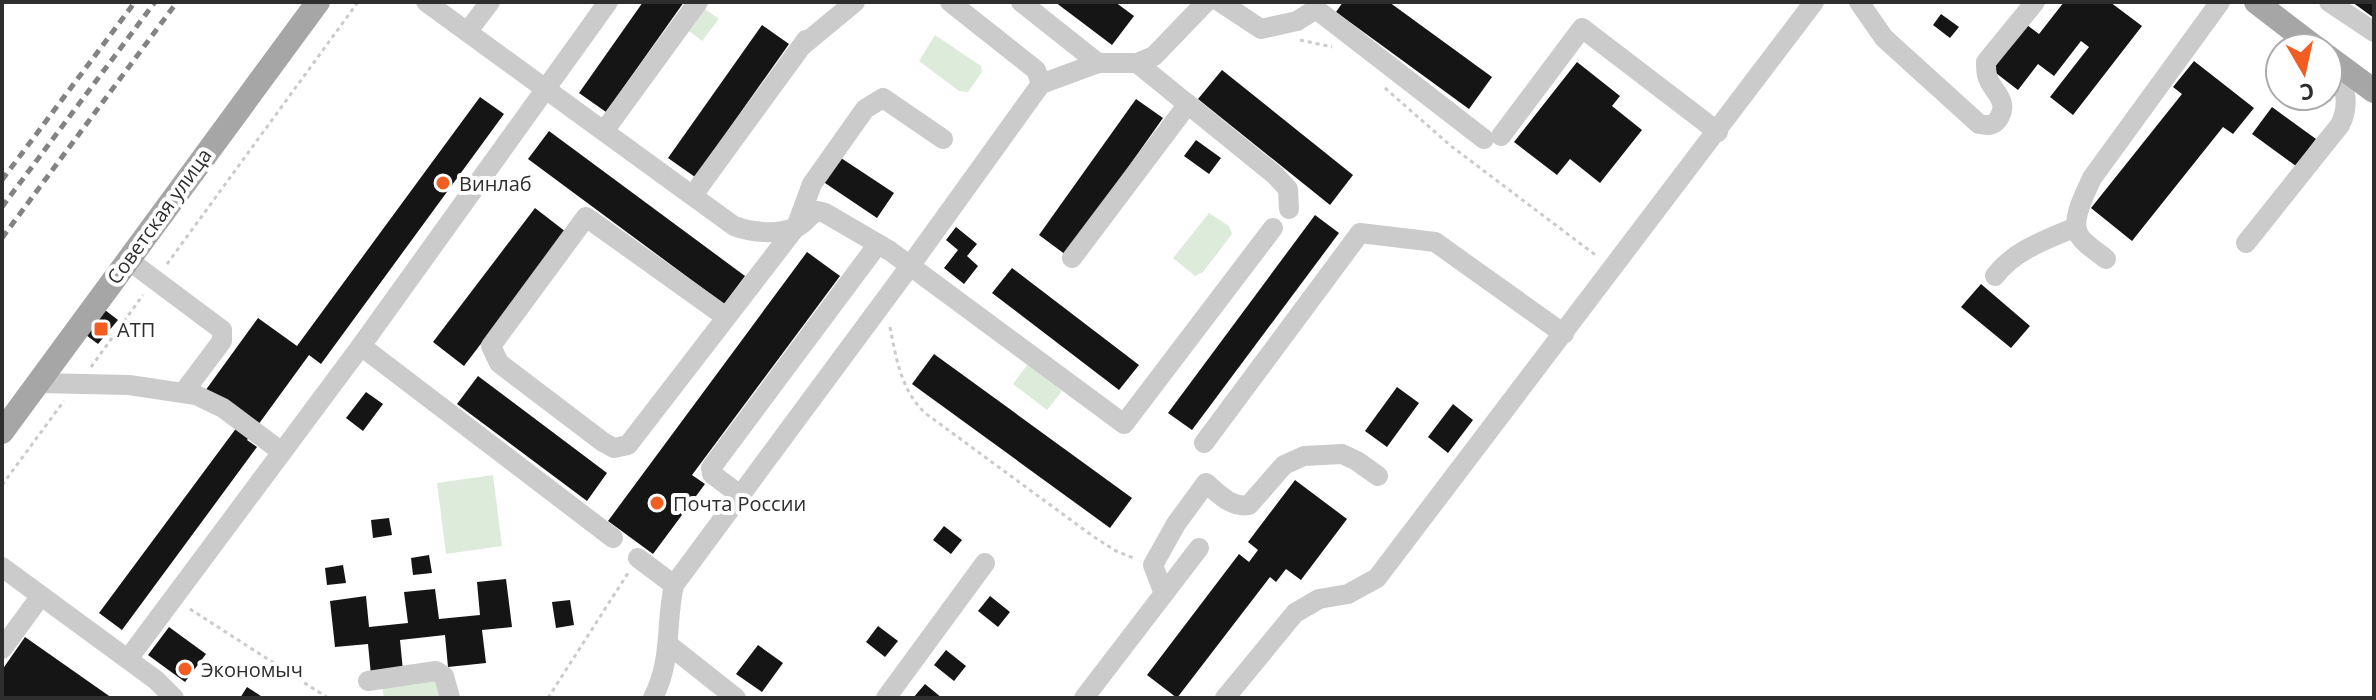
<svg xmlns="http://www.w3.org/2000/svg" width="2376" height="700" viewBox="0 0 2376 700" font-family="'Open Sans',sans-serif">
<rect width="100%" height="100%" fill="#fff"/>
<g fill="#ddecda">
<polygon points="705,9 719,19 702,41 689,31"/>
<polygon points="935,35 981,66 982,72 968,92 959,91 919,61"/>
<polygon points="1209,213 1229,226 1232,234 1203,272 1195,276 1173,258"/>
<polygon points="1028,364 1062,391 1047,410 1013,384"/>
<polygon points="493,475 502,546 446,554 437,483"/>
<polygon points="438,677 441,698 384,698 382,686"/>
</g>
<g fill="#151515">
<polygon points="643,2 684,2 606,112 579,93"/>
<polygon points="1055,2 1115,2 1134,16 1112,45"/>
<polygon points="1343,2 1389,2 1492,77 1469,109 1336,12"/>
<polygon points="2064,2 2110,2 2142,26 2073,115 2050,97 2089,47 2081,41 2054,76 2038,64 2018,90 1992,70 2027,25 2039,34"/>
<polygon points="2352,2 2374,2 2374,18"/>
<polygon points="1941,14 1959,27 1950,38 1933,25"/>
<polygon points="762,25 789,44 695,177 668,158"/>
<polygon points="2194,61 2254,108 2233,134 2223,127 2132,241 2091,208 2182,94 2173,87"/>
<polygon points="1577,62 1620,96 1612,106 1642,130 1600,183 1570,159 1557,175 1514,142"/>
<polygon points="1222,70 1353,175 1330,205 1198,99"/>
<polygon points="480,97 504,114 321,364 309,355 247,440 257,447 122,630 99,613 243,419 205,391 258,318 297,346"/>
<polygon points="1136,99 1163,118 1066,255 1039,235"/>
<polygon points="2272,107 2316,139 2296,166 2252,134"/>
<polygon points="549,131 745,276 724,304 528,159"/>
<polygon points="1196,140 1221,158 1209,174 1184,156"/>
<polygon points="838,156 894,193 877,218 822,181"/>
<polygon points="535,208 566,232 464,366 433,342"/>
<polygon points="1315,215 1339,233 1192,430 1168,413"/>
<polygon points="956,227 977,244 967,256 978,266 964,284 944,268 958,250 946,240"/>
<polygon points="807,252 840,276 692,475 705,484 653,554 608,521"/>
<polygon points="1012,268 1139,365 1119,390 992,293"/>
<polygon points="1981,284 2030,326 2011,348 1961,307"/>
<polygon points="105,310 118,320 98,344 86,335"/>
<polygon points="934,354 1132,498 1110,528 912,384"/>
<polygon points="478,376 607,473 587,501 457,404"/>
<polygon points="1397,387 1419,403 1387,447 1365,431"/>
<polygon points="366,392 383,404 363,431 346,418"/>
<polygon points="1453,404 1473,420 1448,453 1428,437"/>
<polygon points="1295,480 1347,519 1301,580 1286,569 1276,582 1270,577 1177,698 1147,675 1239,554 1249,562 1258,550 1248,542"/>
<polygon points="389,518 392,535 373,538 371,520"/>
<polygon points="944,526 962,540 951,554 933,540"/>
<polygon points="429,555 432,573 413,575 411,558"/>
<polygon points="343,565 346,583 327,585 325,568"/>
<polygon points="506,579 512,627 482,630 486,663 448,667 445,635 400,640 403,671 371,675 368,644 335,647 330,601 366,596 369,627 408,623 404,592 435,589 439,619 480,615 477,582"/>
<polygon points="990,596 1010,612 998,627 978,611"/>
<polygon points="570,600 574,625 556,628 552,602"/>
<polygon points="878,626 898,641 885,657 866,642"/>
<polygon points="169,627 206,654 185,682 148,655"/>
<polygon points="25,637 112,698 2,698 2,670"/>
<polygon points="758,645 783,663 762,692 736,674"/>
<polygon points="946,650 966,666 954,681 934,665"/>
<polygon points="925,684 942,698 913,698"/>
<polygon points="247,687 264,698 240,698"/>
</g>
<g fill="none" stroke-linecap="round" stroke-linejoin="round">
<g stroke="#cbcbcb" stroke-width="3" stroke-dasharray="4 4" stroke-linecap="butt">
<polyline points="1300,40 1332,47"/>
<polyline points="1385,88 1451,146 1598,257"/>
<polyline points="167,264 358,2"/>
<path d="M890,327C896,358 901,390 925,413L1094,537L1116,551L1136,559"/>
<polyline points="91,367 143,295"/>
<polyline points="2,485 64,401"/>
<polyline points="190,609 328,698"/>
<polyline points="548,698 628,573"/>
</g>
<g stroke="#cbcbcb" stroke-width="20">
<path d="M426,2L734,226C753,233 777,235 797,227C805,224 809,215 817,211L825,213L890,251L1124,424L1273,228"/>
<polyline points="950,2 1036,70 1041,84"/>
<polyline points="1021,2 1098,63"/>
<polyline points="1220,2 1261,29 1297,21 1316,9 1484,139"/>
<path d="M1859,2L1884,38L1979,124C1989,126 1995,126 2000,116C2009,99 1990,90 1987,75C1986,71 1986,66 1986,62L2035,2"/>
<polyline points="2329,2 2374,32"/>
<polyline points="468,31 490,2"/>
<polyline points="803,45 855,2"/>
<polyline points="1137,63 1275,175 1288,189 1289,209"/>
<polyline points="604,131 698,2"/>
<polyline points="1501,136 1582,28 1718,132"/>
<polyline points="693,195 806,40"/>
<path d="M2246,243L2340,125C2352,101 2343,84 2333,61"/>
<polyline points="1072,258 1188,104"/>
<polyline points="127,259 222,330 222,341 183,393"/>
<path d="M2106,259C2098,252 2082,243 2078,233C2071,218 2086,192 2092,178L2220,2"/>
<path d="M1995,276C2014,250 2048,239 2076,227"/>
<polyline points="726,317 586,217 491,346 499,363 603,442 614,448 628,445 796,227 812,184 865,109 883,98 943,139"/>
<polyline points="361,346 613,538"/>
<polyline points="38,383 129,385 196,395 223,408 282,452"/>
<polyline points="1204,443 1360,233 1435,242 1564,334"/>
<polyline points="740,495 712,474 711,468 878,244"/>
<polyline points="638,558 674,585"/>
<polyline points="2,567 156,680 174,698"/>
<path d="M1164,594L1153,565L1176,524L1206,483C1219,494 1231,508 1249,505L1284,465L1304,456L1342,454L1357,461L1378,476"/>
<polyline points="669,645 736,698"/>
<polyline points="2,649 40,597"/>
<polyline points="128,659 361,346 608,2"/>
<polyline points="368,681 436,671 444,676 450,698"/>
<path d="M653,698C673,658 665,625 674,585L910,266L1041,84L1098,63H1137L1154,56L1206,2"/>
<polyline points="886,698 985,563"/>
<polyline points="1084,698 1199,548"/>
<polyline points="1225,698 1295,613 1319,599 1348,594 1377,578 1814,2"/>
</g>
<g stroke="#a6a6a6" stroke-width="24">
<polyline points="2256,2 2316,48"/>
<polyline points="2328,57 2374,91"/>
<polyline points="2,432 318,2"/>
</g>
<g stroke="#838383" stroke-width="5" stroke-dasharray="8 6" stroke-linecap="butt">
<polyline points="2,180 135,2"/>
<polyline points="2,207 155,2"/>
<polyline points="2,238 177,2"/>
</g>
</g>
<g fill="#f25e22" stroke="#fff" stroke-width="3">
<circle cx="443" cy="183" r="8"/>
<rect x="93" y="321" width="16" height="16" rx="4"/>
<circle cx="657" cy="503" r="8"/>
<circle cx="185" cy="669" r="8"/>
</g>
<g text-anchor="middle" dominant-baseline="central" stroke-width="8" stroke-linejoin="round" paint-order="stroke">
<g font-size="20" fill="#2e2e2e" stroke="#fff" text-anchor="start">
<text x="459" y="183">Винлаб</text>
<text x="117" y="329">АТП</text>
<text x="673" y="503">Почта России</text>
<text x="201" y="669">Экономыч</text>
</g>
<g font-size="20" fill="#2e2e2e" stroke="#fff">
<text transform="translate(159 216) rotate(-54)">Советская улица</text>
</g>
</g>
<rect width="2376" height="700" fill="none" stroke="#2e2e2e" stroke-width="8"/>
<g transform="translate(2304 72) rotate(171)"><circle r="38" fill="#ffffff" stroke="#ababab" stroke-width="2"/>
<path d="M0-6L14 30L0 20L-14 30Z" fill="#f25e22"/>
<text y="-12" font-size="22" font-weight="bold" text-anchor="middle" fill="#2e2e2e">С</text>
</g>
</svg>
